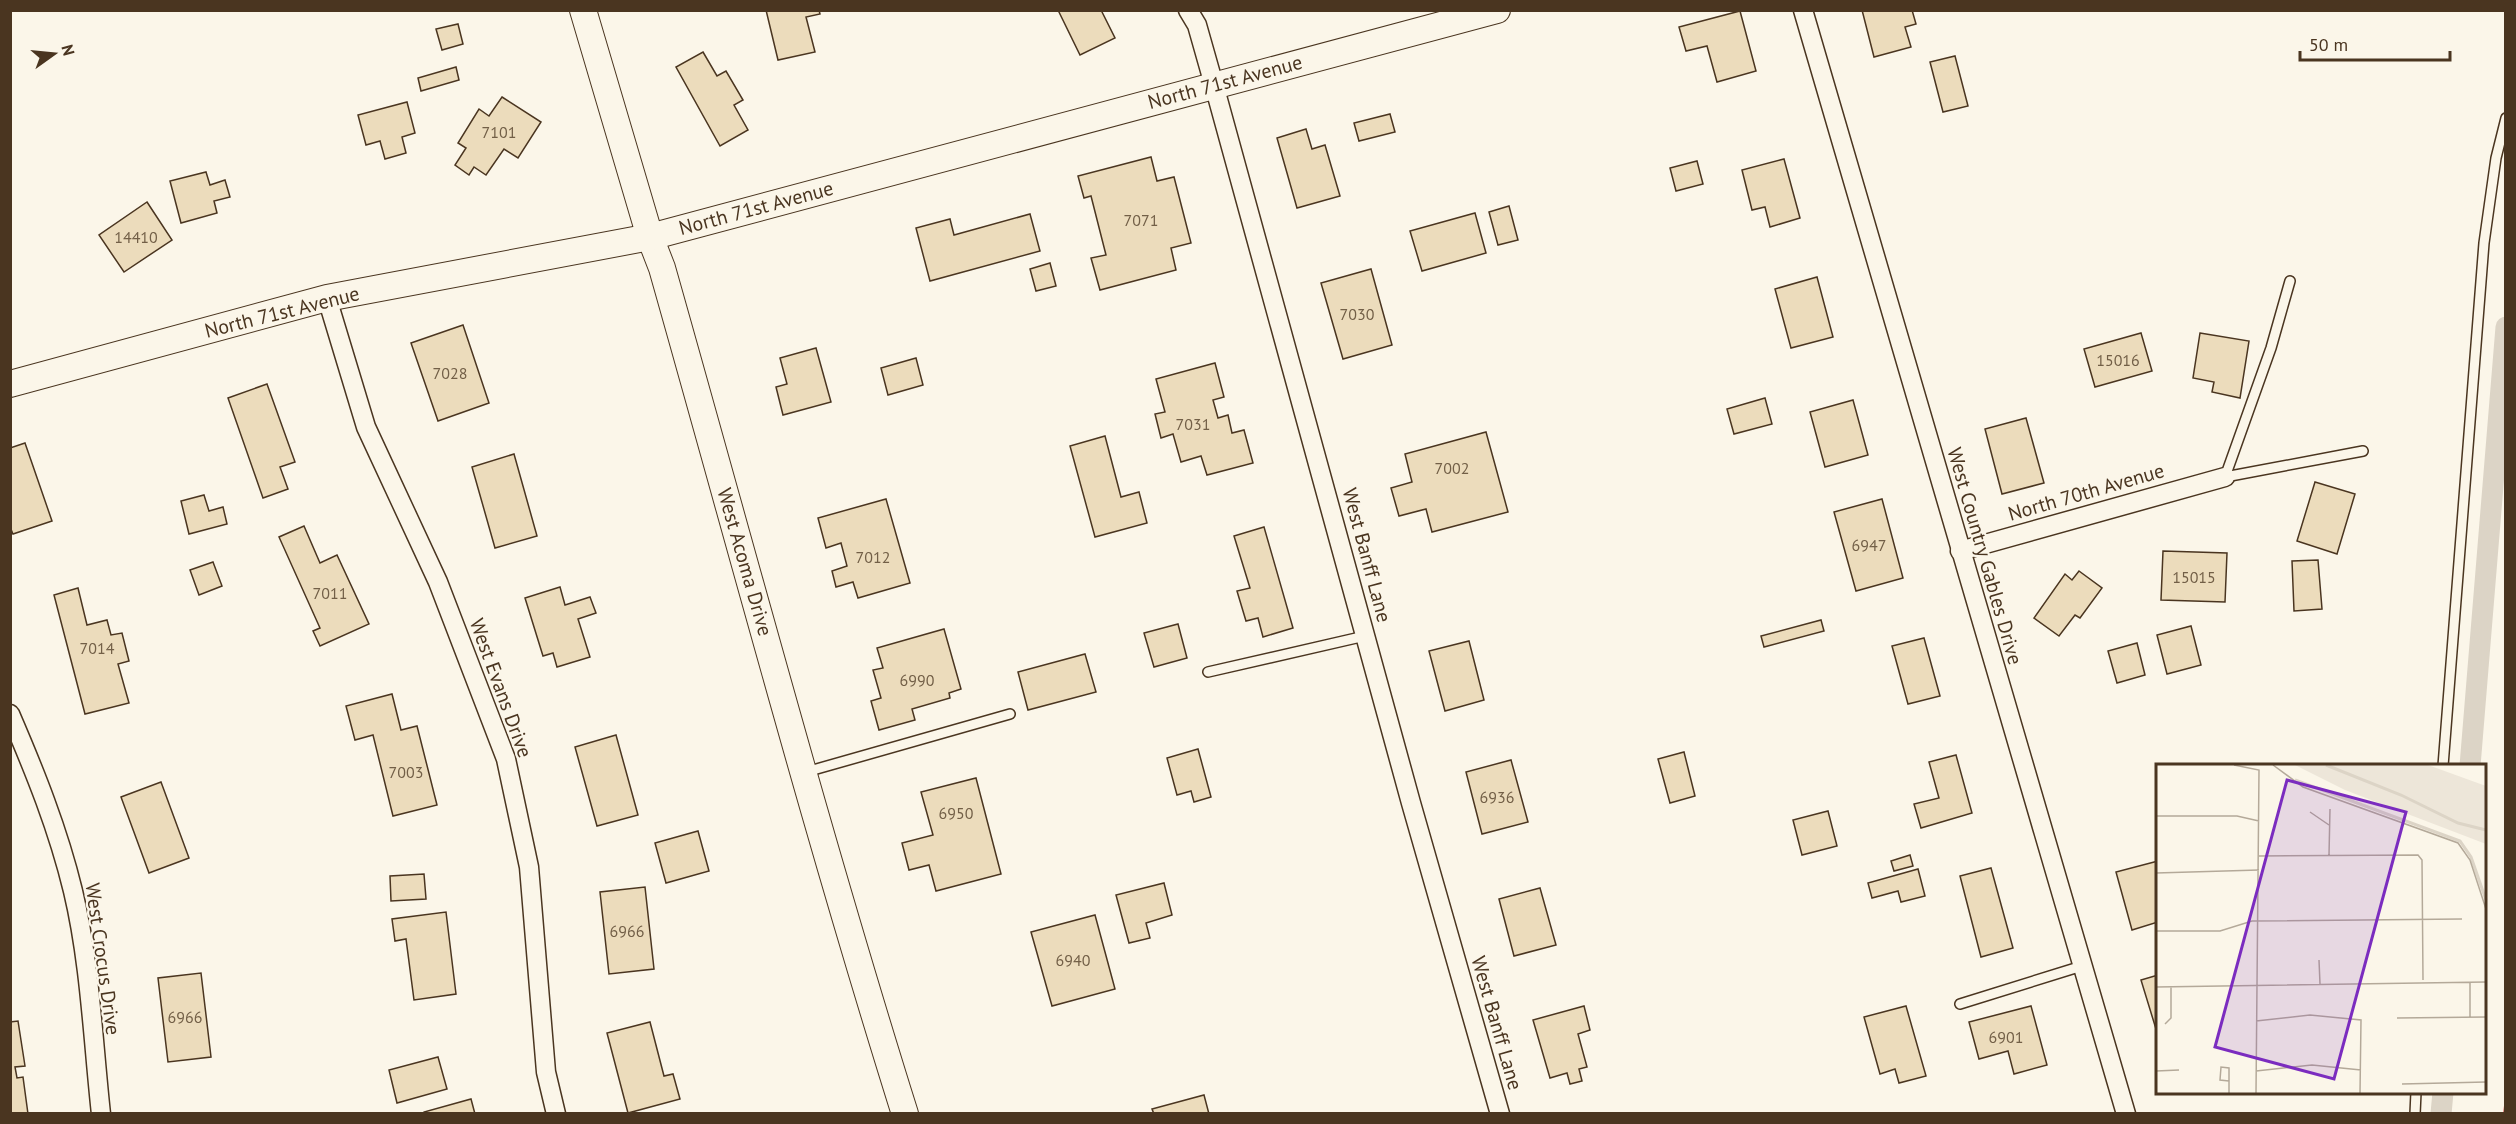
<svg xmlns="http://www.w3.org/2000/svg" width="2516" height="1124" viewBox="0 0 2516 1124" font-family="'PT Sans',sans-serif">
<rect width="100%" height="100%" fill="#fbf6e9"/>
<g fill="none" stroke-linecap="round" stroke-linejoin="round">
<g stroke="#dcd4c6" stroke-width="21">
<polyline points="2470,766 2506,327"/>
<polyline points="2441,1114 2443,1092"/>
</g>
</g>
<g fill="#ecdcbc" stroke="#4a3520" stroke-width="1.5">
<polygon points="766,10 819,10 820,14 806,17 815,52 778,60"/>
<polygon points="1058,10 1101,10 1115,38 1080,55"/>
<polygon points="1862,10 1912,10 1916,24 1905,27 1911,47 1874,57"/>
<polygon points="1740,11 1756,71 1717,82 1707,46 1686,51 1679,27"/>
<polygon points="458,24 463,44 442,50 436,29"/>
<polygon points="703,52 717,76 726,71 743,100 734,105 748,130 720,146 676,67"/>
<polygon points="1955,56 1968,106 1943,112 1930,62"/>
<polygon points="456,67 459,80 421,91 418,78"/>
<polygon points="502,97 541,122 518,158 504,149 486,175 474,167 469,175 455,165 466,148 458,143 479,109 489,116"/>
<polygon points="407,102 415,133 402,137 406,153 385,159 380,141 366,145 358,115"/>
<polygon points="1390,114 1395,132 1359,141 1354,123"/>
<polygon points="1306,129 1312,149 1325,145 1340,196 1297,208 1277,138"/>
<polygon points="1151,157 1157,181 1174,177 1191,243 1171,248 1176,270 1100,290 1091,258 1106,255 1091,196 1084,198 1078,176"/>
<polygon points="1784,159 1800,218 1770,227 1765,207 1752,210 1742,170"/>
<polygon points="1697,161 1703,184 1676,191 1670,168"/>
<polygon points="206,172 210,185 225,180 230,197 214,201 217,213 181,223 170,181"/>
<polygon points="147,202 172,240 124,272 99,235"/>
<polygon points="1509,206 1518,240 1498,245 1489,212"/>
<polygon points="1475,213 1486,253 1422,271 1410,231"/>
<polygon points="1030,214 1040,251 930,281 916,228 950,219 954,235"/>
<polygon points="1050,263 1056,286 1036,291 1030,269"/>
<polygon points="1371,269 1392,345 1343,359 1321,283"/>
<polygon points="1817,277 1833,337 1791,348 1775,289"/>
<polygon points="463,325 489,403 438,421 411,343"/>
<polygon points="2141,333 2152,371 2095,387 2084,349"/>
<polygon points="2200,333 2249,341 2240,398 2212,392 2214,382 2193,378"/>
<polygon points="816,348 831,402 783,415 776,387 787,384 780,358"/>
<polygon points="916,358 923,385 888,395 881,368"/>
<polygon points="1215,363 1224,397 1213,400 1218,418 1228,415 1232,433 1244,430 1253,463 1207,475 1201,456 1181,462 1173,434 1161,438 1155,414 1165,412 1156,379"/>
<polygon points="267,384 295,462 280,467 288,489 263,498 228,398"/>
<polygon points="1765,398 1772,424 1734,434 1727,409"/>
<polygon points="1853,400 1868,455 1825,467 1810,412"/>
<polygon points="2026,418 2044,483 2002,494 1985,429"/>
<polygon points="1486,432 1508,512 1432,532 1426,509 1399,516 1391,488 1412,482 1405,454"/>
<polygon points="1105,436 1121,497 1139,492 1147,523 1095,537 1070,446"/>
<polygon points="25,443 52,521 13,534 10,527 10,448"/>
<polygon points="514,454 537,536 495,548 472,467"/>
<polygon points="2315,482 2355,494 2337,554 2297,541"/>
<polygon points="204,495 209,511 223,507 227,524 189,534 181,501"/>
<polygon points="886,499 910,583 858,598 853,582 836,587 832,571 847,566 841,543 826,548 818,518"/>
<polygon points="1882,499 1903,578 1856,591 1834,512"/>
<polygon points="304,526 320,563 337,555 369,624 320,646 313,631 320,628 279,537"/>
<polygon points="1264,527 1293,628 1263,637 1258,618 1246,621 1237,591 1250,588 1234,536"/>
<polygon points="2163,551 2227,553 2225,602 2161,600"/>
<polygon points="2318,560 2322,609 2294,611 2292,561"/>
<polygon points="213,562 222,586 199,595 190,570"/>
<polygon points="2079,571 2102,588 2080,618 2075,615 2059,636 2034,618 2065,574 2072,580"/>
<polygon points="560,587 565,605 590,597 596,613 578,619 590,657 557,667 553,653 543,656 525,598"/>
<polygon points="78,588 87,625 107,620 111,635 122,633 129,661 118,664 129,703 85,714 54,595"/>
<polygon points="1821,620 1824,631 1764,647 1761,636"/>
<polygon points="1178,624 1187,658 1154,667 1144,633"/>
<polygon points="2191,626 2201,665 2167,674 2157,635"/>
<polygon points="944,629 961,689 949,693 950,698 912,709 915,720 879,730 871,701 881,698 873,670 883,668 877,648"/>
<polygon points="1924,638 1940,696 1908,704 1892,646"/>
<polygon points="1469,641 1484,700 1445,711 1429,651"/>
<polygon points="2137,643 2145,675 2117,683 2108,651"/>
<polygon points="1085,654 1096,692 1028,710 1018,672"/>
<polygon points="392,694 401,730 417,726 437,805 393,816 373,735 355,740 346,706"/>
<polygon points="616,735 638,815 597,826 575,747"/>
<polygon points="1198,749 1211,797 1194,802 1191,791 1177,795 1167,758"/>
<polygon points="1684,752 1695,796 1670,803 1658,759"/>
<polygon points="1956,755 1972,813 1921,828 1914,804 1939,798 1929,762"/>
<polygon points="1511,760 1528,822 1482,834 1466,772"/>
<polygon points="976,778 1001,874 936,891 929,865 909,870 902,843 933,835 921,792"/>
<polygon points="161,782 189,858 149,873 121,797"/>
<polygon points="1828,811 1837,846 1802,855 1793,820"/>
<polygon points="698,831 709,871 666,883 655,843"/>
<polygon points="1910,855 1913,866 1894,871 1891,861"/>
<polygon points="2158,861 2158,922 2132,930 2116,872"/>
<polygon points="1991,868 2013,948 1981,957 1960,876"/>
<polygon points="1918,869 1925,896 1901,902 1898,891 1872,898 1868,883"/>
<polygon points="424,874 426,899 391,901 390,876"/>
<polygon points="1164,883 1172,915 1146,923 1150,938 1129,943 1116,895"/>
<polygon points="645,887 654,969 609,974 600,892"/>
<polygon points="1540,888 1556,945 1514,956 1499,899"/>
<polygon points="446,912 456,994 414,1000 406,939 395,941 392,919"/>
<polygon points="1095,915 1115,989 1052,1006 1031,932"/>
<polygon points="201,973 211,1057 168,1062 158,978"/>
<polygon points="2158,975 2158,1028 2156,1029 2141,980"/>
<polygon points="1584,1006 1590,1030 1578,1034 1587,1067 1579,1069 1582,1081 1570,1084 1567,1073 1550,1078 1533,1020"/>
<polygon points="1906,1006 1926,1076 1899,1083 1895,1069 1880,1074 1864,1017"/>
<polygon points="2031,1006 2047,1065 2014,1074 2008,1051 1979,1059 1969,1022"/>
<polygon points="18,1021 25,1066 15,1067 17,1078 23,1077 28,1114 10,1114 10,1022"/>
<polygon points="650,1022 664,1076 673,1074 680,1099 628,1113 607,1033"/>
<polygon points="438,1057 447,1089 397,1103 389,1070"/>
<polygon points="1204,1095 1209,1114 1154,1114 1152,1109"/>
<polygon points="471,1099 475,1114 424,1114 424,1112"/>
</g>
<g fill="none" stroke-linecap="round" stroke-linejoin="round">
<g stroke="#4a3520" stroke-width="12">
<g id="lane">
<polyline points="2225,477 2271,348 2290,281"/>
<polyline points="2225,477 2363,451"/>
<polyline points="1208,672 1365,636"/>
<polyline points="2443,766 2484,243 2496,158 2506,118"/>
<polyline points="806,772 1010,714"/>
<polyline points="1960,1004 2082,966"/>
<polyline points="2415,1114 2416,1092"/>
</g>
</g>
<g stroke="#4a3520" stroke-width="21">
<g id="street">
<polyline points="1188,10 1197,25 1214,85 1411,803 1500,1114"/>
<polyline points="1803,10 2126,1114"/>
<polyline points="327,298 366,427 438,582 506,759 529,867 546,1072 556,1114"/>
<polyline points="1960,551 2225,477"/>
<path d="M10,714C35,772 58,829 73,891C90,962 93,1041 101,1114"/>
</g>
</g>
<g stroke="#4a3520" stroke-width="28">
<g id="secondary">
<path d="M583,10L650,237L662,268C742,550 817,834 905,1114"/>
<polyline points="10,384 327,298 650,237 1497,10"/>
</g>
</g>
<use href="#lane" stroke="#fbf6e9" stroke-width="9"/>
<use href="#street" stroke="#fbf6e9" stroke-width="18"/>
<use href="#secondary" stroke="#fbf6e9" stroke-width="26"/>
<polyline stroke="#c62828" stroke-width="1.5" stroke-dasharray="21 4.5 3 4.5" stroke-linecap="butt" points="2504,1114 2506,1092"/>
</g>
<g text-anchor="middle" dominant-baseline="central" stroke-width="4.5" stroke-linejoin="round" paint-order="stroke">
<g font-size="16" fill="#725f47">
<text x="499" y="132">7101</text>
<text x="1141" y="220">7071</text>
<text x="136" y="237">14410</text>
<text x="1357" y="314">7030</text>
<text x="2118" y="360">15016</text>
<text x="450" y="373">7028</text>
<text x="1193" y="424">7031</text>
<text x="1452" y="468">7002</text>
<text x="1869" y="545">6947</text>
<text x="873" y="557">7012</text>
<text x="2194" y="577">15015</text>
<text x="330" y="593">7011</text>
<text x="97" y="648">7014</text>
<text x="917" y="680">6990</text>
<text x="406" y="772">7003</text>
<text x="1497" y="797">6936</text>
<text x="956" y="813">6950</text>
<text x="627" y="931">6966</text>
<text x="1073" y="960">6940</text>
<text x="185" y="1017">6966</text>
<text x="2006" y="1037">6901</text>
</g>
<g font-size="20" fill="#4a3520" stroke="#fbf6e9">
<text transform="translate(1225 82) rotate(-15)">North 71st Avenue</text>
<text transform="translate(756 208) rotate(-15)">North 71st Avenue</text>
<text transform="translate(282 312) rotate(-14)">North 71st Avenue</text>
<text transform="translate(2086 492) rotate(-16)">North 70th Avenue</text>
<text transform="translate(1367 555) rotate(75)">West Banff Lane</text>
<text transform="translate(1985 556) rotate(74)">West Country Gables Drive</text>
<text transform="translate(745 562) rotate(74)">West Acoma Drive</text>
<text transform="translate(501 688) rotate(70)">West Evans Drive</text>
<text transform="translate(103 959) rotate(82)">West Crocus Drive</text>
<text transform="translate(1497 1023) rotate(74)">West Banff Lane</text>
</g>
</g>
<g transform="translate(2156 764)">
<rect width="330" height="330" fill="#fbf6e9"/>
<path d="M139,1H272L330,22V80L189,26Z" fill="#ede6d9"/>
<path fill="none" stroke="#dcd4c6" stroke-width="3" d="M170,1L245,31L302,59L330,66M139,16L304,77L315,93L330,136"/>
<path fill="none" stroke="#b4a999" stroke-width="1.5" d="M78,1L103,6L100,329M117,1L147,23L302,79L314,96L330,145M154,48L173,61M0,52H81L103,57M173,91L174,45M103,92L262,91L266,96L267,216M0,109L103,106M0,167H64L96,157L306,155M163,196L164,220M0,223L330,218M314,253V219M241,254L330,253M100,257L154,251L205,256L204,329M9,260L15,254V223M0,307L23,306M100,307L156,301L205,306M73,317L64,316L65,303L73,304V329M246,320L330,318"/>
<path fill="#7b2cbf" fill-opacity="0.15" stroke="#7b2cbf" stroke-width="3" d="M131,16L250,48L178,315L59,283Z"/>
<rect width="330" height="330" fill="none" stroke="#4a3520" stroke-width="3"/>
</g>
<rect width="2516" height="1124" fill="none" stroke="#4a3520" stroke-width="24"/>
<g transform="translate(54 54) rotate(75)" stroke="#fbf6e9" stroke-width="4.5" paint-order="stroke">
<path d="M0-4.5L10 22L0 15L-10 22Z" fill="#4a3520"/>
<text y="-9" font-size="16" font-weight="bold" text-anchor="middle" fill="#4a3520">N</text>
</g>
<path d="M2300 51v9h150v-9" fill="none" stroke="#4a3520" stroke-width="3"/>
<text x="2309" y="51" font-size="18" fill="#4a3520" stroke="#fbf6e9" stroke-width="4.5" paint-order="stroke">50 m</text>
</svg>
